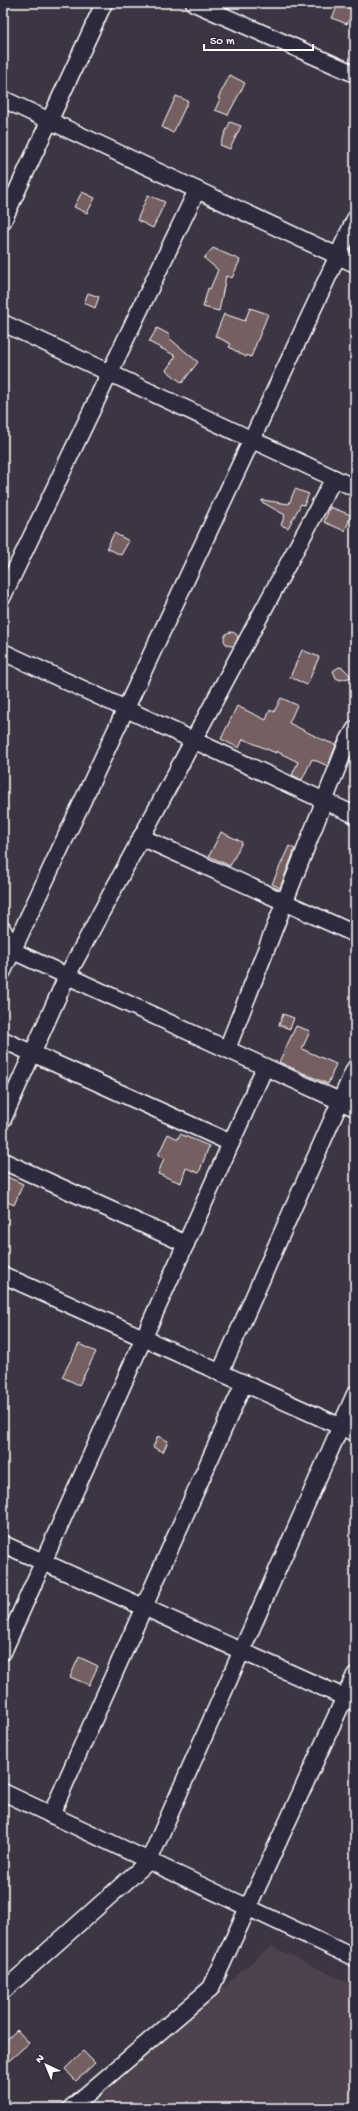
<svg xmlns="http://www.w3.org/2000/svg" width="358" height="2111" viewBox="0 0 358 2111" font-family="'Gochi Hand',sans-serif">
<rect width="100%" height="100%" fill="#3d3544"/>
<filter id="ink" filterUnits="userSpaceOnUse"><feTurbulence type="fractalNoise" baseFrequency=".025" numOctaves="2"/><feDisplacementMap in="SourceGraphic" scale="8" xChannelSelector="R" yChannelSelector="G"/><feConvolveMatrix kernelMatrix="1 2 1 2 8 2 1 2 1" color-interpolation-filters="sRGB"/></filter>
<g filter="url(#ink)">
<polygon fill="#4e424d" points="271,1946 355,1986 355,2108 83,2108"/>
<g fill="#745f61" stroke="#fff">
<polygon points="339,3 355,7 347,24 332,18"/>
<polygon points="230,75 245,83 228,115 215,110 220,99 218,98"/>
<polygon points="176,96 188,101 173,133 162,127"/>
<polygon points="230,122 241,126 230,149 220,145"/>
<polygon points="82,192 95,198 87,213 74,207"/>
<polygon points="148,195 165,202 153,228 137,220"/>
<polygon points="213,248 240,260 232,278 226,276 219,311 203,307 208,288 210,289 218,270 204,258"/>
<polygon points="88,293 99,297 95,308 84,303"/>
<polygon points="250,308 268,314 251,357 247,355 246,357 229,347 231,344 215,336 224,314 245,321"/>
<polygon points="157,328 170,335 169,338 198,362 182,383 166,370 176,356 149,342"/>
<polygon points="295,489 309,494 304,505 301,504 288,528 281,525 285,515 262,502 262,500 289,504"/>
<polygon points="330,507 351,515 345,531 324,522"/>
<polygon points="114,533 129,541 121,555 107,548"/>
<circle cx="231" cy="639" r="7"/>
<polygon points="302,650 319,657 307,685 290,677"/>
<polygon points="339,667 343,668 352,677 340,680 336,678 333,671"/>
<polygon points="281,698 297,705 289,723 321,739 336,745 328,766 312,759 302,780 292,775 298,762 276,751 276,753 243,739 239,748 221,739 237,706 266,720 270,710 274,712"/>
<polygon points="221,832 242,842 230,866 209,856"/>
<polygon points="289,846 295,849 280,888 272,884"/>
<polygon points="283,1014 294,1018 290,1029 279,1025"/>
<polygon points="296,1026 310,1031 302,1049 336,1064 328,1084 279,1062"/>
<polygon points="168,1134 178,1139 180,1134 209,1146 199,1173 186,1168 181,1183 158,1174 164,1158 158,1155"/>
<polygon points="3,1175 23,1184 14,1205 3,1200"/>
<polygon points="79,1344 96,1352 79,1385 62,1377"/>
<polygon points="158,1436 168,1441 163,1452 153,1447"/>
<polygon points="79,1657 98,1666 89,1685 70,1677"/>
<polygon points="17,2030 29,2043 3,2066 3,2043"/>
<polygon points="83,2051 95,2063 76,2081 65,2069"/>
</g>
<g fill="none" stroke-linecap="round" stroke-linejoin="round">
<g stroke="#fff" stroke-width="19">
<g id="street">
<polyline points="194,3 355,74"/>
<polyline points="3,99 355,264"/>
<polyline points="3,221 104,3"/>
<polyline points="3,323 355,488"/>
<polyline points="3,596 197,190"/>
<polyline points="3,652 355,815"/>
<polyline points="141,837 355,934"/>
<polyline points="3,930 13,951 355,1108"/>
<polyline points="3,971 355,219"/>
<polyline points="3,1040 231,1143"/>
<polyline points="227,1049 347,743 355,729"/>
<polyline points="3,1119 67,976 334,478"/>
<polyline points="3,1161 186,1244"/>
<polyline points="3,1275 355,1433"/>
<polyline points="220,1373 355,1068"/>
<polyline points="3,1544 355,1702"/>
<polyline points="3,1652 265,1067"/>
<polyline points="3,1792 355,1958"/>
<polyline points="51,1815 244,1383"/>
<polyline points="3,1991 149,1861 355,1394"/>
<polyline points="71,2108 211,1988 355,1675"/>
</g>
</g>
<use href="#street" stroke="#2f2a3d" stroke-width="16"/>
</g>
</g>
<rect width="358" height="2111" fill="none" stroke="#2f2a3d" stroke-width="16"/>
<rect x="8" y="8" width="342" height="2095" fill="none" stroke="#fff" stroke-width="1.5" filter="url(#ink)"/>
<g transform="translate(46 2065) rotate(316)" stroke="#2f2a3d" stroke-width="3" paint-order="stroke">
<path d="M0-3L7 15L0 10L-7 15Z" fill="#ffffff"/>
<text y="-6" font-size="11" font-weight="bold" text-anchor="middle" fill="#ffffff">N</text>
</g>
<path d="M204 44v6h109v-6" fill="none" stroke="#ffffff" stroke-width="2"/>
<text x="210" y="44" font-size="12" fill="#ffffff" stroke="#2f2a3d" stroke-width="3" paint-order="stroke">50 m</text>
</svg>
